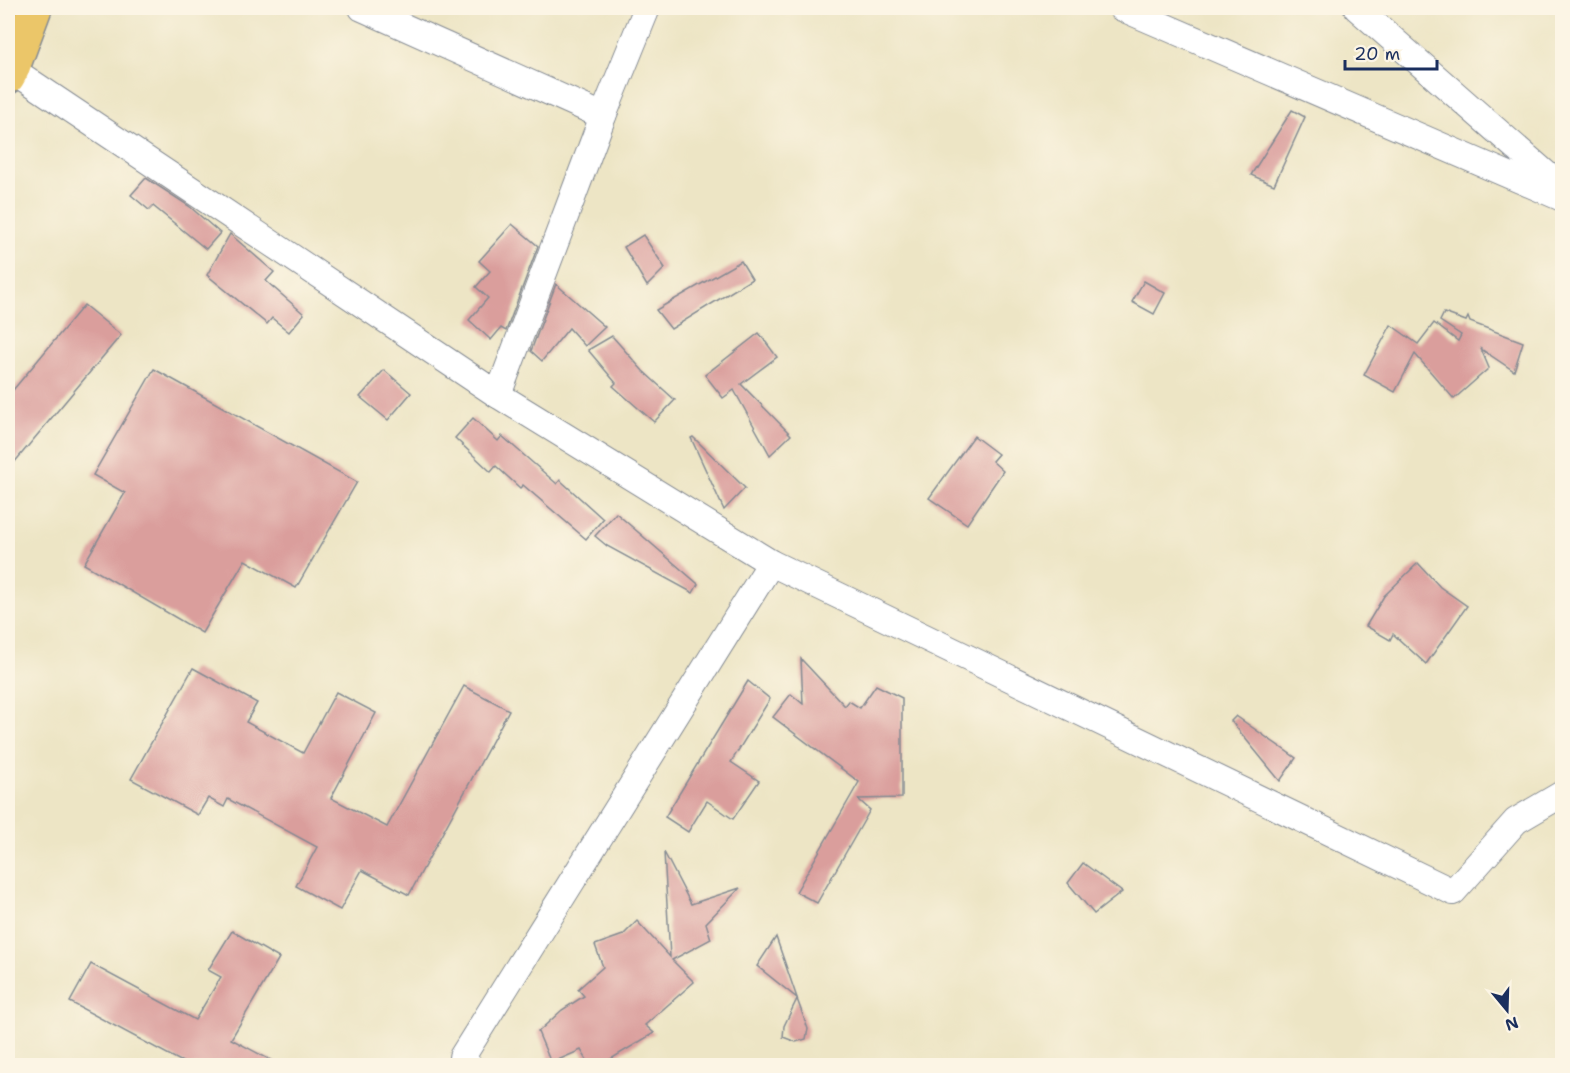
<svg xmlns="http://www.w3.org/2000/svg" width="1570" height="1073" viewBox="0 0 1570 1073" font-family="'Shantell Sans',sans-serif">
<rect width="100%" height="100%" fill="#fcf5e5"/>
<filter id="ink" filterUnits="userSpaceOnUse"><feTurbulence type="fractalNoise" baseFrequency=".0167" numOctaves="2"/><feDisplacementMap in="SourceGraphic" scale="12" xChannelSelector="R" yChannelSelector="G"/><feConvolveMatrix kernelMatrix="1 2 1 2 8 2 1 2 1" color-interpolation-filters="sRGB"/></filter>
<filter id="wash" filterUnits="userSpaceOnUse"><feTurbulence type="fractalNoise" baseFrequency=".008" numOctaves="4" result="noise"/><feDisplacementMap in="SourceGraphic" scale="24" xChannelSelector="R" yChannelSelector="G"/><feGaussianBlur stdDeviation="1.35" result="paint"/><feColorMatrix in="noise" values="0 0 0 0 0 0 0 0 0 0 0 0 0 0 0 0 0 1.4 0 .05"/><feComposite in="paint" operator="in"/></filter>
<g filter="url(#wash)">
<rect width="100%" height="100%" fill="#ede5c5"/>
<g id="blocks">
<g fill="#da9e9c">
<polygon points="1292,110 1305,117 1274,185 1251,175"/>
<polygon points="146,178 189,206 220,233 206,249 153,206 149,210 131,195"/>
<polygon points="512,224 538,246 506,331 501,328 491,340 469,320 488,298 476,287 490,271 479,261"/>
<polygon points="230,234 274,272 266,281 304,314 289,332 272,318 267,324 207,275"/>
<polygon points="643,235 665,268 647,286 624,247"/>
<polygon points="741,261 752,279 671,329 656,310"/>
<polygon points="1144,281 1165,293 1154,314 1132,302"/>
<polygon points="556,284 605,327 585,346 569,328 542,361 531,351"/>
<polygon points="84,305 121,335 8,470 8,396"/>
<polygon points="1444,313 1466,321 1468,317 1470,322 1523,342 1514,371 1481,349 1489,368 1454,399 1415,354 1395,392 1364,375 1391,325 1418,344 1434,323 1458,341 1461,335 1440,321"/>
<polygon points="759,333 777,357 741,384 791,435 770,455 734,390 723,398 705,375"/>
<polygon points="612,336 643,371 675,400 654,422 613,386 616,383 588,350"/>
<polygon points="154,369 357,482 296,588 245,560 202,633 84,564 125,493 93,475"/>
<polygon points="384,370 411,393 388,420 360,397"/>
<polygon points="473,418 498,441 502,436 557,484 560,480 603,519 586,539 523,485 520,488 496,466 491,472 455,438"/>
<polygon points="974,436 998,454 992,461 1003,471 967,524 929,498"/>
<polygon points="693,437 745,488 724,510 691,438"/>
<polygon points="616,513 698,584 693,593 607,546 595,536"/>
<polygon points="1418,563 1440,587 1467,606 1426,664 1393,634 1390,640 1366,626 1384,596"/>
<polygon points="801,659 845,706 849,701 860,708 876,685 902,698 902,798 858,799 870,810 817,903 796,892 859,782 773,717 791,694 803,704"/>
<polygon points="193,668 257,703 246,722 303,753 336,692 376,713 331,798 387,827 464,686 509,710 409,895 362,870 340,910 296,886 317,847 228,799 224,807 208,798 198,815 131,779"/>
<polygon points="748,681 770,699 731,762 759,781 733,819 707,801 688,832 665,817"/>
<polygon points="1236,716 1296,758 1280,781 1231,721"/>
<polygon points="664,852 691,904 740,888 706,923 711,939 672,960 694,982 645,1025 654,1033 601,1065 590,1065 581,1050 551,1063 538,1032 562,1010 584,996 578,989 603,967 595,945 623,935 637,921 670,957"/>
<polygon points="1083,863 1122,892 1094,914 1068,883"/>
<polygon points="232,931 279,958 231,1039 280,1065 188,1065 70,1002 91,964 195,1020 221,977 208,970"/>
<polygon points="776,937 797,998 757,966"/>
<polygon points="797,999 808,1029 806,1039 796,1042 783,1037 784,1026"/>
</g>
</g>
</g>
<g filter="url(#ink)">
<use href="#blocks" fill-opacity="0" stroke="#848a92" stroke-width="1.5"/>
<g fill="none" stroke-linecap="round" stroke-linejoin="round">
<g stroke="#848a92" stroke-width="28">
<g id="street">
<polyline points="362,8 603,116"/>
<polyline points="1122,8 1562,198"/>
<polyline points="1357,8 1562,188"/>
<polyline points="8,67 498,395 771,563 1453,892 1516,821 1562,794"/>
<polyline points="498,395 603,116 647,8"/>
<polyline points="469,1066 462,1057 771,563"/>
</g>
</g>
<g stroke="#848a92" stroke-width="36">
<polyline id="primary" points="8,77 12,70 35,8"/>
</g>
<use href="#street" stroke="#fff" stroke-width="26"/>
<use href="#primary" stroke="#ebc669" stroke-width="33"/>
</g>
</g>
<rect width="1570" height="1073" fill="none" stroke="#fcf5e5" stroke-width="30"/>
<g transform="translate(1507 1010) rotate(161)" stroke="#fcf5e5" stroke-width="4.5" paint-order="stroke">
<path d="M0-4.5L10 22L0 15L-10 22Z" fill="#1b2f5e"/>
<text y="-9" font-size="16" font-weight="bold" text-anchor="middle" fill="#1b2f5e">N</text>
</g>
<path d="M1345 60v9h92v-9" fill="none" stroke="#1b2f5e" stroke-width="3"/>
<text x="1354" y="60" font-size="18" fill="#1b2f5e" stroke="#fcf5e5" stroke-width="4.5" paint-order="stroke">20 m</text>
</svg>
